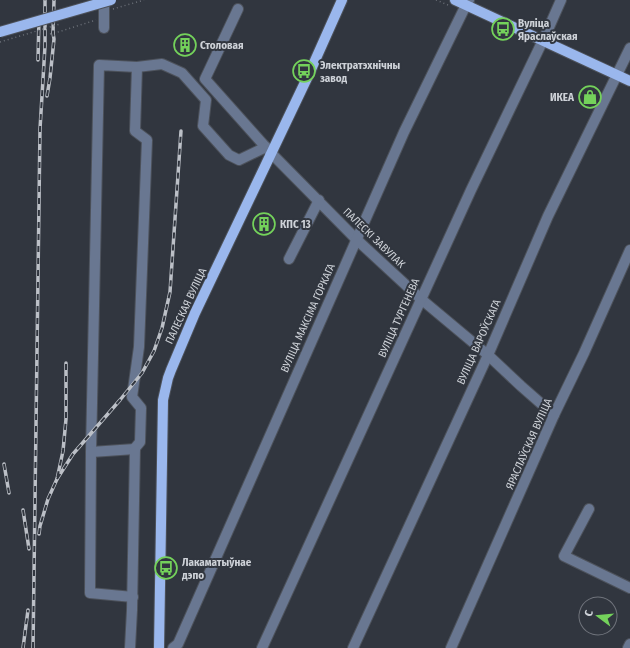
<svg xmlns="http://www.w3.org/2000/svg" width="630" height="648" viewBox="0 0 630 648" font-family="'Fira Sans Condensed',sans-serif">
<rect width="100%" height="100%" fill="#31363f"/>
<g fill="none" stroke-linecap="round" stroke-linejoin="round">
<g stroke="#4d525b" stroke-width="12">
<g id="minor">
<polyline points="238,9 205,79 271,153 356,239 421,299 488,355 521,386 554,415"/>
<polyline points="104,28 104,0"/>
<polyline points="289,259 319,200"/>
<polyline points="91,452 99,65 137,67"/>
<polyline points="589,509 564,556 630,588"/>
<polyline points="133,597 90,593 91,452 135,449"/>
<polyline points="130,648 132,610 135,448 140,442 141,408 132,397 139,347 147,140 135,131 137,67 162,64 182,73 206,100 203,126 229,155 239,160 266,147"/>
<polyline points="173,648 178,644 404,132 466,5 469,0"/>
<polyline points="262,648 471,190 546,34 561,0"/>
<polyline points="353,648 488,355 548,216 630,48"/>
<polyline points="451,648 554,415 584,353 630,250"/>
<polyline points="628,648 630,644"/>
</g>
</g>
<g stroke="#4d525b" stroke-width="12">
<g id="major">
<polyline points="455,0 630,81"/>
<polyline points="159,648 163,400 168,378 171,370 195,313 309,74 342,0"/>
</g>
</g>
<g stroke="#6c7179" stroke-width="1.5" stroke-dasharray="1 3" stroke-linecap="butt">
<polyline points="436,0 448,5"/>
<polyline points="50,34 55,33 96,20"/>
</g>
<use href="#minor" stroke="#697791" stroke-width="10"/>
<use href="#major" stroke="#9ab7ed" stroke-width="10"/>
<g stroke="#bcc0c7" stroke-width="3.5">
<g id="rail">
<polyline points="38,60 39,18"/>
<polyline points="47,96 50,78 54,39 53,33 54,0"/>
<polyline points="4,464 9,493"/>
<polyline points="57,479 73,454 120,400 142,373 154,351 162,328 170,292 181,131"/>
<polyline points="23,510 29,549"/>
<polyline points="39,534 40,526 48,499 57,479 63,451 66,419 66,363"/>
<polyline points="23,648 28,610"/>
<polyline points="33,648 40,129 45,46 45,0"/>
</g>
</g>
<use href="#rail" stroke="#31363f" stroke-width="2" stroke-dasharray="6" stroke-linecap="butt"/>
<g stroke="#4d525b" stroke-width="12" stroke-linecap="butt">
<polyline id="major-bridge" points="0,32 111,0"/>
</g>
<g stroke="#6c7179" stroke-width="1.5" stroke-dasharray="1 3" stroke-linecap="butt">
<polyline points="113,9 144,0"/>
<polyline points="0,42 60,24"/>
</g>
<use href="#major-bridge" stroke="#9ab7ed" stroke-width="10"/>
</g>
<defs>
<g id="bus-ring" transform="scale(1.15)"><circle r="9.5" fill="#31363f" stroke="#74d25b" stroke-width="1.5"/><path d="M-5-6H5V4H4V6H2V4H-2V6H-4V4H-5ZM-3.5-4V0h7V-4ZM-3.5 1.2v1.5H-2V1.2ZM2 1.2v1.5H3.5V1.2Z" fill="#74d25b"/></g>
<g id="building-ring" transform="scale(1.15)"><circle r="9.5" fill="#31363f" stroke="#74d25b" stroke-width="1.5"/><path d="M-4-6H4V6H1V3H-1V6H-4ZM-2.5-4.3h1.7v1.8h-1.7ZM.8-4.3h1.7v1.8H.8ZM-2.5-1h1.7V.8h-1.7ZM.8-1h1.7V.8H.8Z" fill="#74d25b"/></g>
<g id="shop-ring" transform="scale(1.15)"><circle r="9.5" fill="#31363f" stroke="#74d25b" stroke-width="1.5"/><path d="M-5-2.5h2.3a2.7 3.5 0 0 1 5.4 0H5L5.5 6h-11ZM-1.5-2.5h3a1.5 2.3 0 0 0-3 0Z" fill="#74d25b"/></g>
</defs>
<g fill-rule="evenodd">
<use href="#bus-ring" x="503" y="29"/>
<use href="#building-ring" x="185" y="45"/>
<use href="#bus-ring" x="304" y="71"/>
<use href="#shop-ring" x="590" y="97"/>
<use href="#building-ring" x="264" y="224"/>
<use href="#bus-ring" x="166" y="568"/>
</g>
<g text-anchor="middle" dominant-baseline="central" stroke-width="4" stroke-linejoin="round" paint-order="stroke">
<g font-size="11" font-weight="bold" fill="#ced2d8" stroke="#31363f" text-anchor="start">
<text x="518" y="23">Вуліца<tspan x="518" dy="13">Яраслаўская</tspan></text>
<text x="200" y="45">Столовая</text>
<text x="320" y="65">Электратэхнічны<tspan x="320" dy="13">завод</tspan></text>
<text x="574" y="97" text-anchor="end">ИКЕА</text>
<text x="280" y="224">КПС 13</text>
<text x="182" y="562">Лакаматыўнае<tspan x="182" dy="13">дэпо</tspan></text>
</g>
<g font-size="11" fill="#ced2d8" stroke="#31363f">
<text transform="translate(374 238) rotate(44)">ПАЛЕСКІ ЗАВУЛАК</text>
<text transform="translate(186 306) rotate(-65)">ПАЛЕСКАЯ ВУЛІЦА</text>
<text transform="translate(308 318) rotate(-66)">ВУЛІЦА МАКСІМА ГОРКАГА</text>
<text transform="translate(399 318) rotate(-66)">ВУЛІЦА ТУРГЕНЕВА</text>
<text transform="translate(479 342) rotate(-66)">ВУЛІЦА ВАРОЎСКАГА</text>
<text transform="translate(529 444) rotate(-66)">ЯРАСЛАЎСКАЯ ВУЛІЦА</text>
</g>
</g>
<g transform="translate(598 616) rotate(286)"><circle r="19" fill="#31363f" stroke="#70747c"/>
<path d="M0-3L7 15L0 10L-7 15Z" fill="#74d25b"/>
<text y="-6" font-size="11" font-weight="bold" text-anchor="middle" fill="#ced2d8">С</text>
</g>
</svg>
